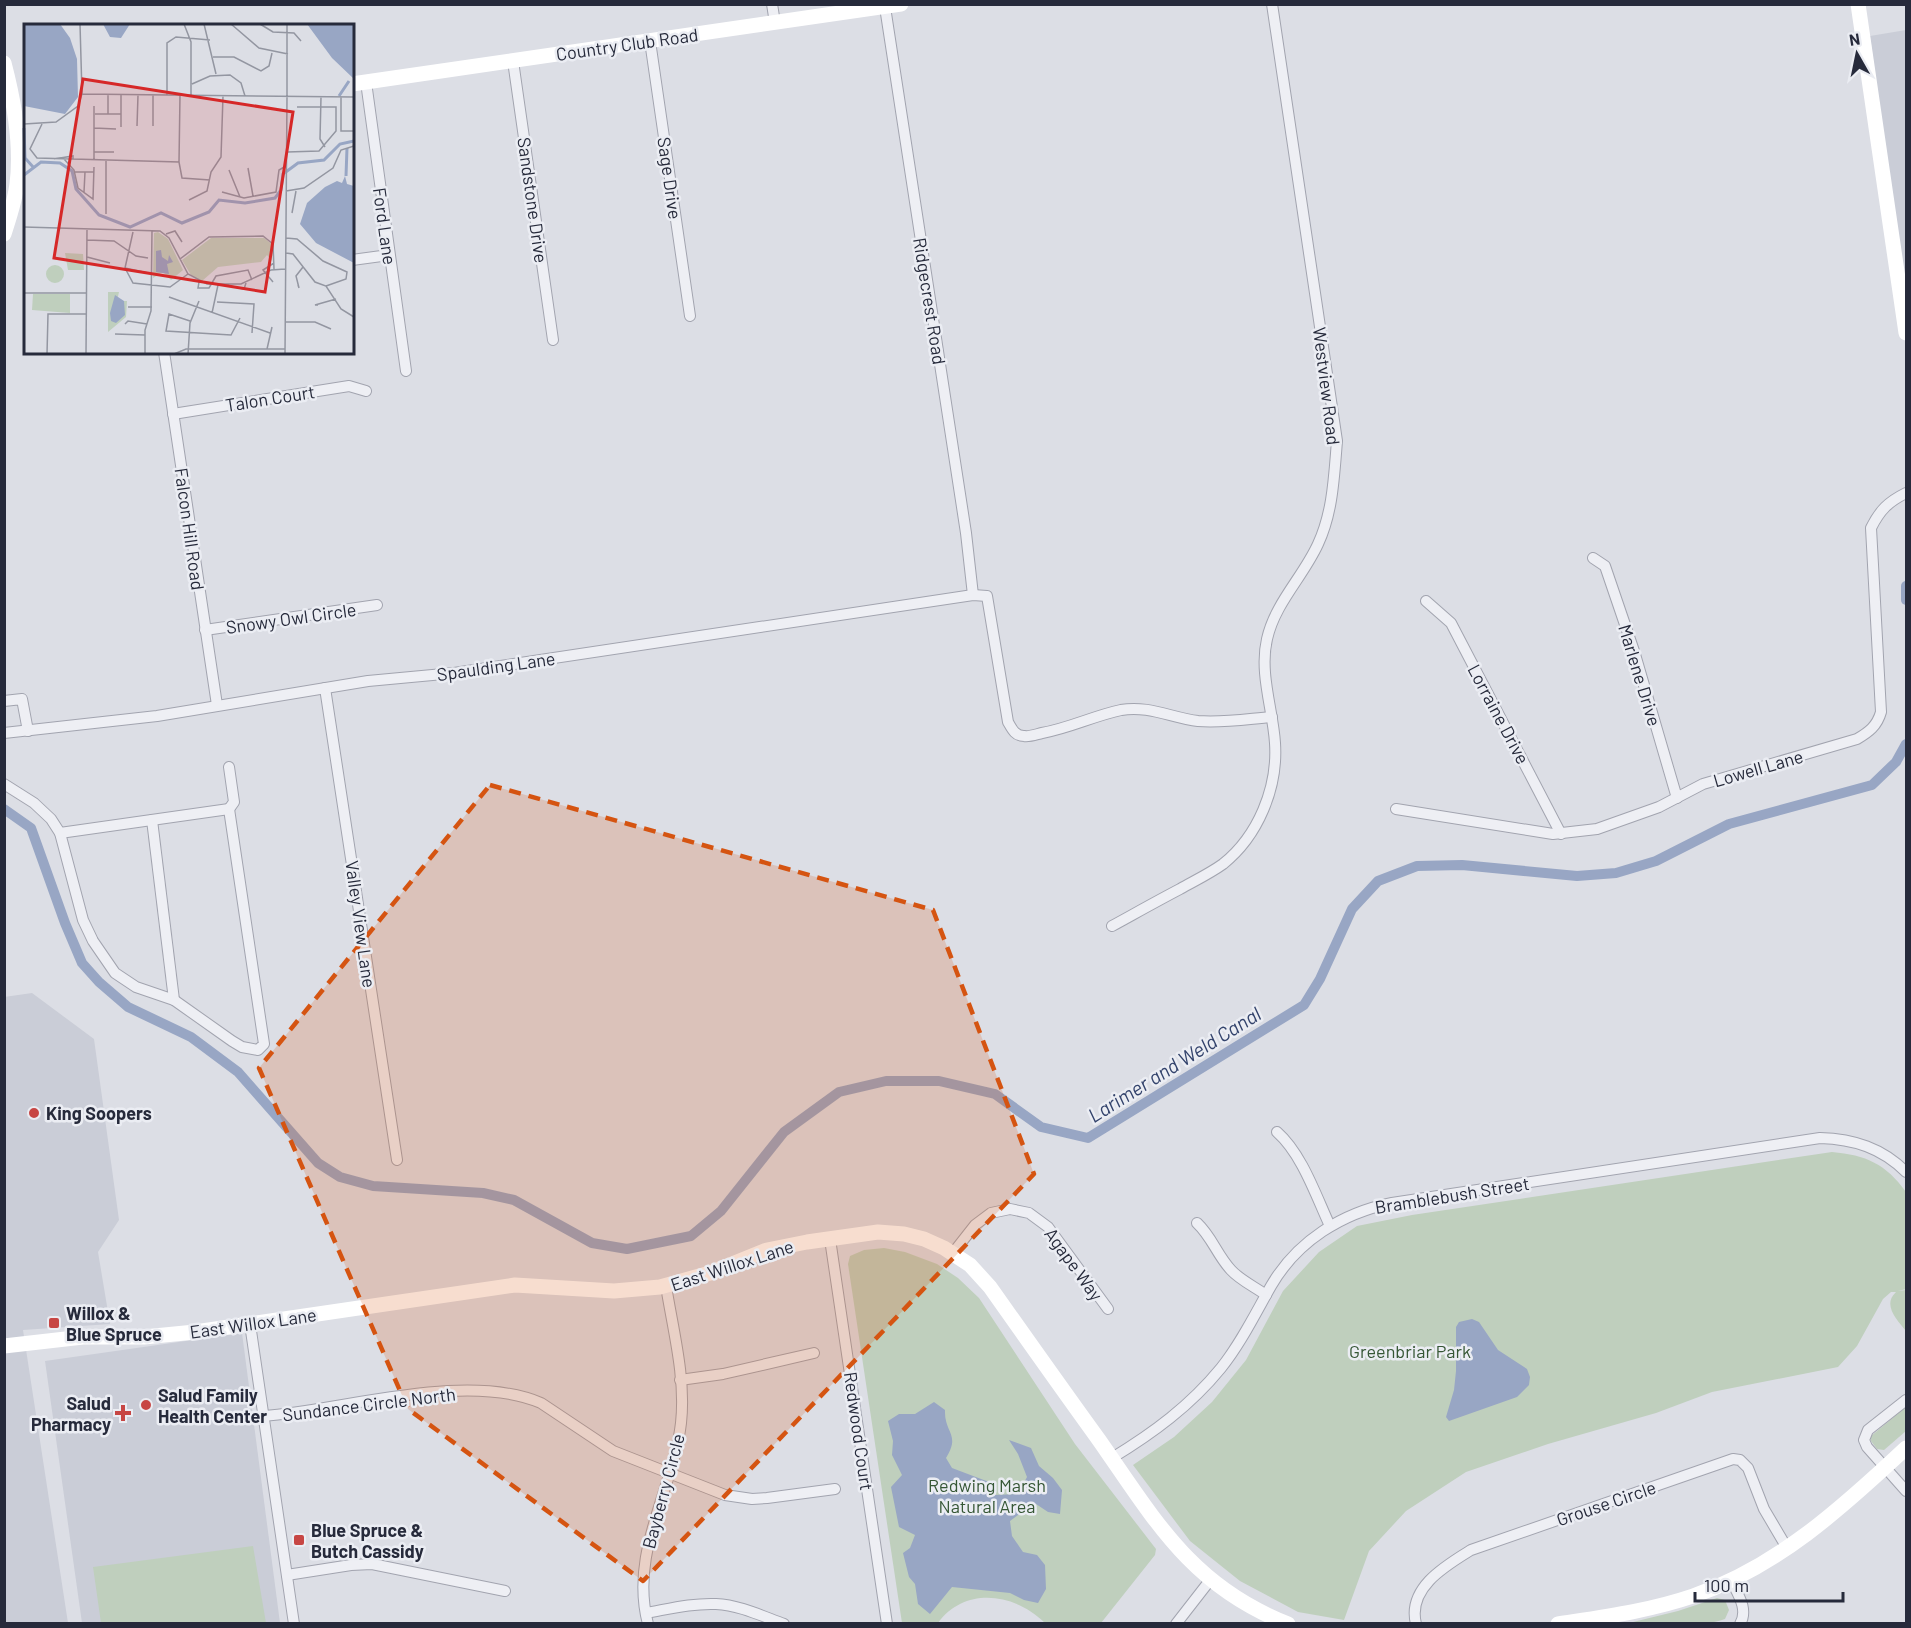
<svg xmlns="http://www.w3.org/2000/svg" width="1911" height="1628" viewBox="0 0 1911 1628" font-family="Barlow,sans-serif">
<rect width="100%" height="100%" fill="#dcdee5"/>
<g fill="#cacdd7">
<polygon points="1906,30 1906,304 1870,36"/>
<polygon points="32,993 94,1039 119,1220 98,1252 110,1324 23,1330 68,1623 5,1624 4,997"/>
<polygon points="242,1333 280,1623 82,1623 45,1361"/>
</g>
<g fill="#bfcfbd">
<path d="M1832,1152C1866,1155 1886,1164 1906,1192V1289L1898,1291L1906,1290V1331C1897,1320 1882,1305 1896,1292H1891L1883,1299L1857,1346L1838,1367L1712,1392L1656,1413L1548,1444L1466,1472L1406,1511L1369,1551L1344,1620L1298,1612L1240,1581L1190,1541L1133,1465L1174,1437L1212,1402L1246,1360L1283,1291L1319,1252L1357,1226L1412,1215Z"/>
<path d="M884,1248L905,1252L937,1264L958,1278L979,1298L1075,1444L1156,1549L1155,1555L1101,1623H1045C1015,1593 965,1586 938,1623H902L848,1264L850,1256L864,1250Z"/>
<polygon points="1906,1407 1906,1431 1884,1450 1877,1449 1871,1441 1871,1436"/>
<polygon points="253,1546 266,1623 101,1623 93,1567"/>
<path d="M1717,1598L1725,1600L1729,1610L1725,1619C1702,1628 1655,1624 1629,1623L1678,1611Z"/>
</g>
<g fill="#98a6c4">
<polygon points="1472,1319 1479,1322 1498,1350 1527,1369 1530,1377 1529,1385 1517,1397 1449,1421 1446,1417 1454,1390 1456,1371 1456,1327 1459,1322"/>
<path d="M934,1402L945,1410C944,1433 961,1434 946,1458L952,1468L989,1482L995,1495L1018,1494L1027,1477L1018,1454L1009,1440L1031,1448L1039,1466L1053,1478L1062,1490L1060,1514L1048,1512L1036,1504L1026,1509L1010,1521L1012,1536L1023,1552L1037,1555L1045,1565L1046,1589L1038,1603L1024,1600L1010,1593L952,1587L930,1614L918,1604L915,1584L909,1577L903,1553L910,1548L915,1535L899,1527L891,1487L902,1475L892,1455L893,1441L888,1421L899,1414H915Z"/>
</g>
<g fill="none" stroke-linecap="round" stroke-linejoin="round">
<g stroke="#98a6c4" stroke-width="10">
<polyline points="1906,586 1906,600"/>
<polyline points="4,809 31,828 65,923 82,963 99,982 128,1007 191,1037 238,1072 318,1163 340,1177 373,1186 483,1193 514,1200 592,1243 627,1249 691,1236 721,1211 784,1132 839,1092 886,1081 939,1081 995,1094 1041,1127 1088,1138 1304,1005 1320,979 1352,909 1378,881 1417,866 1462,865 1577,876 1616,873 1656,861 1729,824 1872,785 1896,762 1906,744"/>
</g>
<g stroke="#a2a4af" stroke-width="12">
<g id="street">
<polyline points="772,4 775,23"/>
<polyline points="885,7 966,533 973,595"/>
<polyline points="650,41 690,316"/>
<polyline points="513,61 553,340"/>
<polyline points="366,82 406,371"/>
<polyline points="352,260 389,255"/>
<polyline points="164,352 217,705"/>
<polyline points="173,414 349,386 366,391"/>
<polyline points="1593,558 1605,566 1634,651 1677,798"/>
<polyline points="1426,601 1451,623 1561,834"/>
<polyline points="205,630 377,605"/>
<polyline points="325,688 397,1160"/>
<polyline points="4,701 22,699 28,731"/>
<path d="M4,733L157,716L368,681L454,673L973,595L987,596L1008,722C1012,729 1015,736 1024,736C1030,737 1037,734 1042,733C1070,728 1093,716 1121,710C1148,705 1172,718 1198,721C1223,723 1247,719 1272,717"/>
<polyline points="229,767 234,802 229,809"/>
<polyline points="4,784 34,803 51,819 60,833 83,920 93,941 115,973 136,987 174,1000 232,1041 242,1047 258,1050 264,1044 229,809"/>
<path d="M1396,809L1553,834L1597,829L1659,807L1703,784L1857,739C1869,732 1877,726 1881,712L1871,528C1880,510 1888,502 1906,493"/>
<polyline points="152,820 174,1000"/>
<polyline points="60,833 229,809"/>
<path d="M1112,926C1134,914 1157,901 1180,889C1194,881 1209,874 1223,864C1258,836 1278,788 1275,743C1273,710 1259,673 1267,639C1275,603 1303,577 1318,544C1333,512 1334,476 1337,441L1272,4"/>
<path d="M1277,1132C1302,1154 1316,1196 1330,1226"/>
<path d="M1197,1223C1212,1237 1217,1255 1231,1270C1240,1280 1255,1287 1266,1295"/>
<polyline points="830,1239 887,1624"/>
<polyline points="953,1253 975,1225 991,1213 1010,1209 1029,1213 1048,1227 1108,1309"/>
<polyline points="250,1324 294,1624"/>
<polyline points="680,1380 723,1374 814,1353"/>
<polyline points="1906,1400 1868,1430 1864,1440 1867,1447 1906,1491"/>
<path d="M264,1416C344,1410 467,1371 541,1403L613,1451L725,1495L752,1499L767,1498L835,1489"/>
<path d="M1112,1458C1153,1433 1190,1406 1221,1368C1241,1343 1255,1314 1271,1286C1297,1241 1342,1213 1392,1203L1820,1138C1854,1139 1882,1148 1906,1172"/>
<polyline points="287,1575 351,1565 372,1564 505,1591"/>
<path d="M1731,1580C1737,1593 1749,1609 1740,1624"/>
<path d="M646,1613C669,1609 692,1603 716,1604C739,1605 762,1616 784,1624"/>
<path d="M648,1624C629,1552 673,1491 681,1423C686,1378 673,1330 666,1286"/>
<polyline points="1176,1624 1211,1579"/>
<path d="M1416,1624C1407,1588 1445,1566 1471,1550L1733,1459L1740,1460L1748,1468L1764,1509L1787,1548"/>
</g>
</g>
<use href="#street" stroke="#eeeff4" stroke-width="10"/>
<g stroke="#fff" stroke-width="15">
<polyline points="1858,4 1906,333"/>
<path d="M4,63C14,101 22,144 17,184C15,201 9,218 4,234"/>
<polyline points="352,84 901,4"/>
<path d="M4,1346L83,1337H144L195,1332L515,1285L614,1291L660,1287L710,1273L767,1250L807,1242L878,1232L904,1234L924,1239L944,1248L970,1265L990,1287C1026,1338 1062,1389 1099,1440C1155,1520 1191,1586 1288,1624"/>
<path d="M1558,1624C1603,1617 1649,1611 1693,1596C1777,1567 1842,1508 1906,1448"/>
</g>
</g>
<path fill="#d55411" fill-opacity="0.2" stroke="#d55411" stroke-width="4.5" stroke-dasharray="12 8" stroke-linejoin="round" d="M490,785L933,910L1034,1174L643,1581L408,1409L259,1068Z"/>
<g fill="#c74644" stroke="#ebedf3" stroke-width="2">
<circle cx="34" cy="1113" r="6"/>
<rect x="48" y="1317" width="12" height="12" rx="3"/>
<circle cx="146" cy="1405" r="6"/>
<path d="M120 1404h6v6h6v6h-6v6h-6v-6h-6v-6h6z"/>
<rect x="293" y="1534" width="12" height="12" rx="3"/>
</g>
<g text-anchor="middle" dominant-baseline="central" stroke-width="5" stroke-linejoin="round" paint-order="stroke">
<g font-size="18" fill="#262a3b" stroke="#ebedf3">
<text transform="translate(627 44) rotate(-8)">Country Club Road</text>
<text transform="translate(670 178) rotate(82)">Sage Drive</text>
<text transform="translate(533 200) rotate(82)">Sandstone Drive</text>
<text transform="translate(385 226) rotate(82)">Ford Lane</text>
<text transform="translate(930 301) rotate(81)">Ridgecrest Road</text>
<text transform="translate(1327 386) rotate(83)">Westview Road</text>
<text transform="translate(270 398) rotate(-9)">Talon Court</text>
<text transform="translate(190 529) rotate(82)">Falcon Hill Road</text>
<text transform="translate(291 618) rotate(-8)">Snowy Owl Circle</text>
<text transform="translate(496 666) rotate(-8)">Spaulding Lane</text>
<text transform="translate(1640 675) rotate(73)">Marlene Drive</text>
<text transform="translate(1499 714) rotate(62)">Lorraine Drive</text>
<text transform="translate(1758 768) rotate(-16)">Lowell Lane</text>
<text transform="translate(361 924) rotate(82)">Valley View Lane</text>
<text transform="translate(1452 1195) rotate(-9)">Bramblebush Street</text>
<text transform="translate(1074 1264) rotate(54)">Agape Way</text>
<text transform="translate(732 1265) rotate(-18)">East Willox Lane</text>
<text transform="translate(253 1323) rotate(-8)">East Willox Lane</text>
<text transform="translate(369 1404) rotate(-7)">Sundance Circle North</text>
<text transform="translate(859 1431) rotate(82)">Redwood Court</text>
<text transform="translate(663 1491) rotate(-75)">Bayberry Circle</text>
<text transform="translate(1606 1503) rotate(-19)">Grouse Circle</text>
</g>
<g font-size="18" font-weight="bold" fill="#262a3b" stroke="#ebedf3" text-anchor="start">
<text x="46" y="1113">King Soopers</text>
<text x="66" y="1313">Willox &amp;<tspan x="66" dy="21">Blue Spruce</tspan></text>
<text x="158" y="1395">Salud Family<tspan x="158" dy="21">Health Center</tspan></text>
<text x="111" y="1403" text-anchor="end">Salud<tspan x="111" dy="21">Pharmacy</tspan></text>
<text x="311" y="1530">Blue Spruce &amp;<tspan x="311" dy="21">Butch Cassidy</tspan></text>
</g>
<g font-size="18" fill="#355634" stroke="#ebedf3">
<text x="1410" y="1351">Greenbriar Park</text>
<text x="987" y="1485">Redwing Marsh<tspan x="987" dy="21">Natural Area</tspan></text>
</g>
<g font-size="20" font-style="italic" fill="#33436c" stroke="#ebedf3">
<text transform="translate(1174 1064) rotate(-32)">Larimer and Weld Canal</text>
</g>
</g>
<g transform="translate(24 24)">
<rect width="330" height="330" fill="#dcdee5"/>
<path d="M134,208L144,215L159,246L147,256L139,248L129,254L130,209ZM187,214H240L249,221L248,237L243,231L237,238L194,243L178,257L167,251L158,236ZM41,229L59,230L60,246H44ZM22 250a9 9 0 1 1 18 0a9 9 0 1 1-18 0ZM84,268H95L93,277H103L102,293L84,308ZM9,270H46V289L8,286Z" fill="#bfcfbd"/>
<path d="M0,0H36L46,14L53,35L54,73L41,90L0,82ZM79,0H106L97,14L86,13ZM283,0H330V55L308,34ZM321,152L323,160L330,162V239L292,219L276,200L283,179L301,163L313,157L318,159ZM137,226L138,233L144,237L145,231L149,238L143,240L145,250L132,248V227ZM91,271L100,277L101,291L92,299L87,297L86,289Z" fill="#98a6c4"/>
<path fill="none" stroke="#98a6c4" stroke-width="3" d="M315,72L325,57M0,104L1,134L10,144M0,151L17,138L36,139L48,147L52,165L75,191L106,203L137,189L158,199L185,188L195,176L221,179L251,174L257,166L259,150L274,139L300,136L316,120L330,117M322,152L323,124"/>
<path fill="none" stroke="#9396a1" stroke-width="1.5" d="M160,0L167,18V71M180,0L192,50M207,0L235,24L264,30M236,0L249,8L270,9L277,17M263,0V73M189,33H210L237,47L245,42L248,29M168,60L186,52L206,51L217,59L221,72M58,70L330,73M143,71V19L152,13L186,16M297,73L296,115L301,123M317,73V107H330M70,82V136M71,90H97M84,90V70M0,100L32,98L54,82L58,70L56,0M18,100L6,125L13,134L155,138L158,154L186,156M113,102L114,71M129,102V71M97,103V71M70,104L92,105M70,128H90M263,128L295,127L312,107V83H273M30,135L49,132V136M40,135L50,146L54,164L69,175L70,143M155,138L156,71M224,144L229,172M205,146L216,173M51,148H70M262,167L280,164L309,144L317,126L330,122M60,168L61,148M198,168L220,174L252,168L255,146L262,142M165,176L183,167L187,148L197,133L199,72M268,189L272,167M82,190V136M0,203L136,207L145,214L164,250L183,260H217L247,246L261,245M109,208L101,244L109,259L146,263L164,250M142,210L151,207L158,218M262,214L273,215L299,237L323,248L322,255L302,262M63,216L90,217L112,232L124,234M262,229L269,230L291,258L302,262L317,285L330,293M63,233L86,239M156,235L185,213L239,212L249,220L250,245M101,244L124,249M175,258L174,264H185L192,252L224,246L228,256M249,258L239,246L250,239M202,261L220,265L222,259M274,261L275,264L272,252L279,243M0,269H62M145,273L246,309M193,278L230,280L228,309M294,281H291L312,275M104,283H128M188,289L194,261M166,297L145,290L142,307L207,311L216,294M261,298H291L307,305M101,300L104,297L123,300M91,310L121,311M243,325L248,303M23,330L24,290H62M62,330L63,205M121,330V306L127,287L128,207M150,330L162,325H261M164,330L166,299L175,277M261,330L263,73"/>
<path fill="#d62828" fill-opacity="0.15" stroke="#d62828" stroke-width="3" d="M59,55L269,88L241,268L30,234Z"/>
<rect width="330" height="330" fill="none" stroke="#262a3b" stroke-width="3"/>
</g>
<rect width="1911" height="1628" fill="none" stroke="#262a3b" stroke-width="12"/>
<g transform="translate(1857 54) rotate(351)" stroke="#ebedf3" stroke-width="4.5" paint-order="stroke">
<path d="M0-4.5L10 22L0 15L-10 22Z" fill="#262a3b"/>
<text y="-9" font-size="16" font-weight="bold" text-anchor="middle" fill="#262a3b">N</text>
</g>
<path d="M1695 1592v9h148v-9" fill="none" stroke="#262a3b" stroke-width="3"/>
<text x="1704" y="1592" font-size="18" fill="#262a3b" stroke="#ebedf3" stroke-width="4.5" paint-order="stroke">100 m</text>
</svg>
